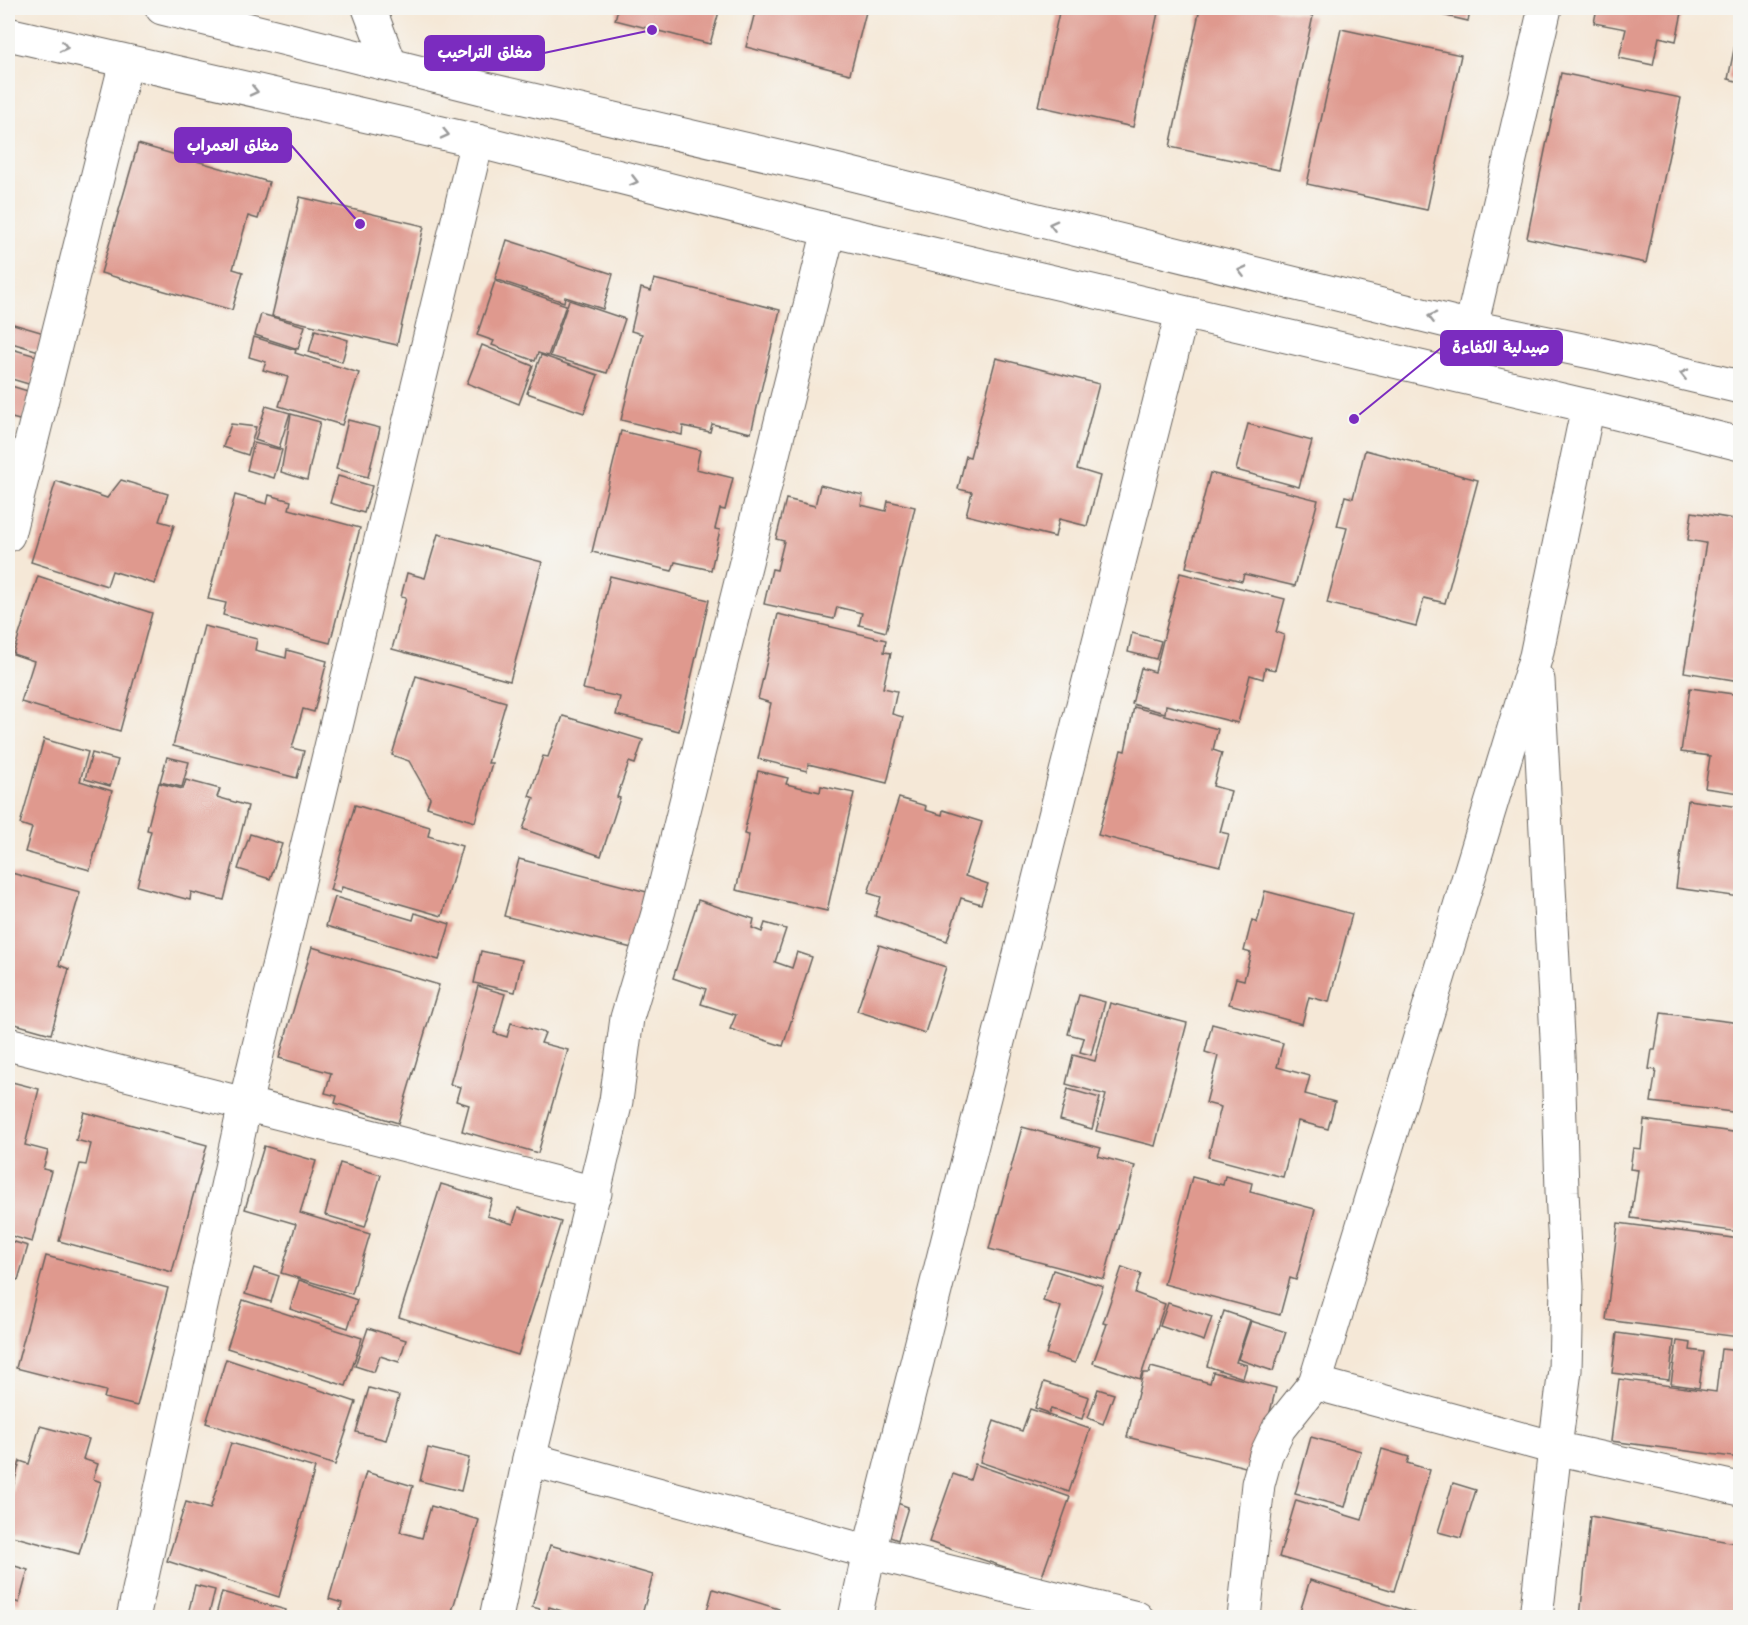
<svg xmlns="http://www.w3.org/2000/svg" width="1748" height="1625" viewBox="0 0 1748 1625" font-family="Mali,'Playpen Sans Arabic',sans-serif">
<rect width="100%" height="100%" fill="#f6f6f2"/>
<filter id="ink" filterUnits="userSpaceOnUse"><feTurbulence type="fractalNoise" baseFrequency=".0167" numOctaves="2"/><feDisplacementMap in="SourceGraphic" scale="12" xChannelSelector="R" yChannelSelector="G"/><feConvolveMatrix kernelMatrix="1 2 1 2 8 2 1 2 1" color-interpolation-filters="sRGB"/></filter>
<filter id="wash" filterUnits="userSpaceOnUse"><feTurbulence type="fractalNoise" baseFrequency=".008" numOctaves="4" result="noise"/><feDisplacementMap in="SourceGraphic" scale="24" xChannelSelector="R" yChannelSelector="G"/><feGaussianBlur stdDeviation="1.35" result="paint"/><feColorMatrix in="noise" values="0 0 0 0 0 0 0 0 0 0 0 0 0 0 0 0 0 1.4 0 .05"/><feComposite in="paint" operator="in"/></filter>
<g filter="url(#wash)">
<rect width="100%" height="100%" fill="#f5e8d7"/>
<g id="blocks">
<g fill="#df998e">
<polygon points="618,8 720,8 710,44 615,20"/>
<polygon points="756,8 867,8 850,74 746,47"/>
<polygon points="1060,8 1159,8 1133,127 1038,106"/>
<polygon points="1200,8 1273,8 1313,16 1279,170 1170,147"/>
<polygon points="1412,8 1471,8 1468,21"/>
<polygon points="1597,8 1683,8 1676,41 1659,37 1653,65 1619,58 1626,29 1594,23"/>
<polygon points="1739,25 1740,25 1740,82 1728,79"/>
<polygon points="1341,29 1461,55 1427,210 1307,184"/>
<polygon points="1561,73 1681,98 1646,263 1527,238"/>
<polygon points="138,144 269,182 258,219 248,216 233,269 243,272 232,310 101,273"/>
<polygon points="300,197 424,226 397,345 272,316"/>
<polygon points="507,240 613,274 603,309 565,297 564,302 495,279"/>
<polygon points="654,279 780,310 751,433 712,424 710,432 683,426 682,435 621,420 642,334 631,331 641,288 651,291"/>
<polygon points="495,281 566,305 548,356 538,353 535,361 492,345 494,341 477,335"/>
<polygon points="569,300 625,319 607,373 550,356"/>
<polygon points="261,314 305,326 298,349 255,335"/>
<polygon points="10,323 44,333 39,351 8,342"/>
<polygon points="315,330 348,340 342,362 309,352"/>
<polygon points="254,337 296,350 295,353 359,373 342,425 279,406 288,377 263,370 266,362 249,357"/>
<polygon points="482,345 533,366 519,404 467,383"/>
<polygon points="8,348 40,357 32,385 8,378"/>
<polygon points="541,355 598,375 584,413 527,393"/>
<polygon points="996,358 1099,384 1077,469 1100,476 1087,526 1059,519 1055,537 966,515 972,492 958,489 966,456 970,457"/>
<polygon points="8,385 31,392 23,421 8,417"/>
<polygon points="266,406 290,413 279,448 255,440"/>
<polygon points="291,414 320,422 307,480 281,472"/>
<polygon points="348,420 380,428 368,477 336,469"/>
<polygon points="231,424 256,427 248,455 223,447"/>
<polygon points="1248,424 1312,441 1299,487 1236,470"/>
<polygon points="621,431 700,450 696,469 733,478 725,510 720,509 715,529 720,530 711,570 675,562 672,571 592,552"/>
<polygon points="254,443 282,450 274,478 247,470"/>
<polygon points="1365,450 1478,480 1445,603 1424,598 1416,626 1327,603 1347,528 1337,526 1345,496 1353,498"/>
<polygon points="1210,473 1318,500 1295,586 1244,574 1242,581 1186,567"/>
<polygon points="338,476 372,486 364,513 330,503"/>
<polygon points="121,480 168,494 159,521 174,525 155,584 112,571 107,586 31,562 56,481 107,498"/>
<polygon points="820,485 863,495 861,505 886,511 888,501 915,507 886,632 859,625 862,613 837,607 834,619 764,604 772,569 777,570 784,541 776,539 786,499 815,506"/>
<polygon points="235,495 267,504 269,495 291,501 289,509 360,528 330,643 223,615 226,603 208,599"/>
<polygon points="1692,512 1740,520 1740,681 1684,672 1706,543 1688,540"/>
<polygon points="438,534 542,562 510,681 392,649 406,598 401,597 407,573 425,578"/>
<polygon points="1180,573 1285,599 1276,632 1284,635 1275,670 1265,668 1263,679 1250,675 1238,723 1166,705 1165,713 1132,704 1141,668 1155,672"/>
<polygon points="38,576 152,613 120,731 21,702 34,661 13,654"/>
<polygon points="610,576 709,600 679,731 616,715 620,697 583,689"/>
<polygon points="778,614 886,640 884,652 891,653 883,688 897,691 892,714 903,717 887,783 808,764 807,771 758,759 771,703 758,699"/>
<polygon points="204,626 257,639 255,650 286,658 287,650 327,661 314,712 303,709 292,748 304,751 297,778 173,746"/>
<polygon points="1132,633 1161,641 1156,659 1128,652"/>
<polygon points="416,676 506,702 488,763 492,763 475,822 427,807 430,798 409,761 392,755"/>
<polygon points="1690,688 1740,695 1740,793 1705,788 1710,756 1681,752"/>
<polygon points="1134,707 1218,729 1213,750 1222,753 1213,786 1231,791 1220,832 1229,834 1220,866 1098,835 1121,750 1125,751"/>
<polygon points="563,716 643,740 635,764 629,762 617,797 620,798 601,856 523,829 534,798 529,796 543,756 548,757"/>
<polygon points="44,739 88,752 80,781 112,791 90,870 25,852 32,828 20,824"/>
<polygon points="92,753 118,760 110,786 85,779"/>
<polygon points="167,757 189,762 182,787 160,782"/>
<polygon points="758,771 788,778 786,784 820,792 821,786 854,793 827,911 736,890 749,835 744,834"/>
<polygon points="186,780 220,789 217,797 248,806 224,900 191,892 190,900 137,886 151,831 147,830 159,783 183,789"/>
<polygon points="899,798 926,806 925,810 942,815 943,810 982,822 965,876 988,884 981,904 961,898 947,941 875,916 881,897 868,893"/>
<polygon points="1688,800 1740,807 1740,897 1676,888"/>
<polygon points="355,805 430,827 428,836 462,846 442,916 342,887 340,893 330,890"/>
<polygon points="250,834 282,844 270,879 238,869"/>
<polygon points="519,859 647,892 632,948 504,916"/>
<polygon points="8,872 80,892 59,965 69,969 51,1034 8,1022"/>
<polygon points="1265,891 1352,914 1329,1002 1309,997 1302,1024 1229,1004 1236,978 1244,980 1251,953 1244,951 1252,920 1257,923"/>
<polygon points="335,897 413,920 415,913 450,924 439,960 326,926"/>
<polygon points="698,900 754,919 752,928 762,932 765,923 786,929 775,962 792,968 797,952 812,957 783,1046 730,1029 736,1015 701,1004 706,989 673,978"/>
<polygon points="879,945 946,967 925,1033 857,1011"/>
<polygon points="312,947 439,985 398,1123 335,1103 337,1096 325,1093 331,1073 279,1058"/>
<polygon points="481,951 522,960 515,992 474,983"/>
<polygon points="478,986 505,994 494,1033 507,1037 511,1023 545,1033 541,1043 568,1050 538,1153 462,1131 469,1105 456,1101 460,1087 450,1084"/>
<polygon points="1079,995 1105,1002 1091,1055 1080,1052 1084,1038 1068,1034"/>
<polygon points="1110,1003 1187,1023 1155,1146 1096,1131 1106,1095 1066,1084 1073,1055 1095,1061"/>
<polygon points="1661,1013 1740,1023 1740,1113 1651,1102 1656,1070 1649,1069 1652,1050 1655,1050"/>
<polygon points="1212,1024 1283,1043 1277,1067 1310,1076 1305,1094 1335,1102 1328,1129 1298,1121 1283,1177 1208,1157 1221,1107 1206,1103 1218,1056 1205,1052"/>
<polygon points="8,1081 39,1089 25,1145 48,1151 43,1169 51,1171 32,1242 8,1235"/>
<polygon points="1068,1089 1100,1098 1092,1129 1060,1120"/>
<polygon points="84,1112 207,1145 172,1272 59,1241 80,1164 86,1165 91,1144 76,1140"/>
<polygon points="1644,1120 1740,1133 1740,1232 1631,1218 1638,1170 1630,1169 1633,1148 1641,1149"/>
<polygon points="1022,1127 1101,1148 1098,1156 1135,1166 1104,1279 989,1249"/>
<polygon points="264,1146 316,1161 300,1213 370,1234 352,1294 281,1273 296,1224 245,1209"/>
<polygon points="340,1163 381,1175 365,1227 325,1215"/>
<polygon points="1225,1176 1252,1183 1250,1192 1315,1209 1296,1280 1290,1278 1280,1315 1164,1284 1192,1177 1223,1185"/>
<polygon points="441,1184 492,1199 487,1216 513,1224 518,1208 561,1222 518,1355 399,1317"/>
<polygon points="1618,1223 1740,1239 1739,1337 1606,1320"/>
<polygon points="11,1241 28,1246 18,1280 8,1277 8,1252"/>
<polygon points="46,1256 168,1288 137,1406 104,1398 106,1391 16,1368"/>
<polygon points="1122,1267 1141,1274 1135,1293 1165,1304 1140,1379 1093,1363 1107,1324 1103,1323"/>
<polygon points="254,1268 279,1276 271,1302 245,1294"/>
<polygon points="1053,1270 1103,1286 1075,1363 1046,1354 1061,1307 1043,1301"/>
<polygon points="299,1280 357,1300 348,1328 290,1309"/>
<polygon points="243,1300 362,1338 346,1386 227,1348"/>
<polygon points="1168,1303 1212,1317 1204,1341 1160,1326"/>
<polygon points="1224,1311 1250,1320 1236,1362 1247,1365 1243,1378 1207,1366"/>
<polygon points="1251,1321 1286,1332 1273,1371 1238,1359"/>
<polygon points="368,1328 406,1340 399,1362 380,1356 374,1372 355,1366"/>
<polygon points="1617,1333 1674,1341 1669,1380 1612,1373"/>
<polygon points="1677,1341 1691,1343 1690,1350 1704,1352 1699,1388 1671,1384"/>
<polygon points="1721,1349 1740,1351 1740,1458 1611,1441 1619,1379 1716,1392"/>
<polygon points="226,1359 356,1402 335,1465 206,1423"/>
<polygon points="1151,1367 1210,1383 1213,1372 1276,1388 1262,1444 1249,1468 1127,1437 1143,1373 1149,1373"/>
<polygon points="1044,1382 1089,1397 1082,1419 1051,1409 1049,1413 1035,1408"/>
<polygon points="369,1388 399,1396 386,1440 356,1432"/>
<polygon points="1098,1389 1114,1394 1103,1424 1088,1418"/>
<polygon points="1030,1409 1090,1429 1069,1492 980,1462 994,1421 1022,1431"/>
<polygon points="40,1426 89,1439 83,1459 98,1464 93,1479 101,1482 79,1554 8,1535 8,1505 20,1461 29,1464"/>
<polygon points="1311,1437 1361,1451 1345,1507 1295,1494"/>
<polygon points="231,1443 315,1468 279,1597 167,1561 186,1502 210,1509"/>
<polygon points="428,1448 469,1458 461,1491 420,1481"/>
<polygon points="1382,1449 1409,1457 1407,1463 1430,1470 1394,1591 1279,1557 1296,1500 1362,1520"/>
<polygon points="8,1456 16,1458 8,1488"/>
<polygon points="975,1464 1070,1497 1041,1579 929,1542 953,1474 970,1480"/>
<polygon points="366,1472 413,1486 400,1532 422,1538 431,1506 479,1520 450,1618 338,1617 342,1603 329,1599"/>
<polygon points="1453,1483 1476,1490 1461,1538 1438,1532"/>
<polygon points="889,1500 908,1507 898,1540 877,1532"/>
<polygon points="1590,1516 1740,1544 1740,1618 1580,1618"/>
<polygon points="550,1545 653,1575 641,1618 585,1618 549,1607 548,1612 563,1618 537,1618 540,1609 532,1607"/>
<polygon points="8,1564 28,1570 19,1603 8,1599"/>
<polygon points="1310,1580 1418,1614 1417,1618 1298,1618"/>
<polygon points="195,1585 215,1590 208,1618 187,1618"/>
<polygon points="713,1589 779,1609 777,1618 705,1618"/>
<polygon points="222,1592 286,1610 284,1618 215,1618"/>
</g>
</g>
</g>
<g filter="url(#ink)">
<use href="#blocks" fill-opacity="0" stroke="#68635d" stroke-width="1.5"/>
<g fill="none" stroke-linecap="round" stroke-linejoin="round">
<g stroke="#68635d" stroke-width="35">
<g id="minor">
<polyline points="369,8 390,64"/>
<polyline points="1471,327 1545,8"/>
<polyline points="8,535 126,62"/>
<polyline points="8,1044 595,1193"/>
<polyline points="1315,1383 1555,1448 1740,1489"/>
<polyline points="529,1459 869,1552 1137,1618"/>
<polyline points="133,1618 245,1104 477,141"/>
<polyline points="496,1618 529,1459 616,1101 627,1018 659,910 829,230"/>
<polyline points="855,1618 869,1552 1182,313"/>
<polyline points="1244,1618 1258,1484 1266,1455 1279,1428 1315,1383 1536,656 1588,406"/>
<polyline points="1536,1618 1555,1448 1565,1370 1567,1287 1562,1191 1558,1056 1538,680"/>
</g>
</g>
<g stroke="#68635d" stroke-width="35">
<g id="tertiary">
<polyline points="162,8 494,91 835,170 1471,327 1596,353 1740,387"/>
<polyline points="8,34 477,141 829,230 1588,406 1740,444"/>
</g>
</g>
<use href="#minor" stroke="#fff" stroke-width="33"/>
<use href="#tertiary" stroke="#fff" stroke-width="33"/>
</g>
<defs><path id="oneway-chevron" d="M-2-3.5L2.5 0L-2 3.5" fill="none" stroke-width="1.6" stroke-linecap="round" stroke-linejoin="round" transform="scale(1.5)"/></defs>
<g stroke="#999">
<use href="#oneway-chevron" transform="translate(64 47) rotate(13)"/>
<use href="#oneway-chevron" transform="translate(254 91) rotate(13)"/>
<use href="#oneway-chevron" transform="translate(445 134) rotate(13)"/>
<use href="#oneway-chevron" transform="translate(634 181) rotate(14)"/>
<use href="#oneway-chevron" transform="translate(1053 225) rotate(-166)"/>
<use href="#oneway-chevron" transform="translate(1242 271) rotate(-166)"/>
<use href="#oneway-chevron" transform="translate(1432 317) rotate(-166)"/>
<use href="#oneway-chevron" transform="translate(1684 374) rotate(-167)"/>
</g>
</g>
<path fill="none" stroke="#7b2cbf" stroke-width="2" d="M652 30L544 53M360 224L291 145M1354 419L1441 348"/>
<g fill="#7b2cbf" stroke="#f6f6f2" stroke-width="2">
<circle cx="652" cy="30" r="6"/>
<circle cx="360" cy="224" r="6"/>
<circle cx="1354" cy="419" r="6"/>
</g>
<g fill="#7b2cbf" stroke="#7b2cbf" stroke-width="2">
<rect x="425" y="36" width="119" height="34" rx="6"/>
<rect x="175" y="128" width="116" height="34" rx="6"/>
<rect x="1441" y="331" width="121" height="34" rx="6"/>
</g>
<g font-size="16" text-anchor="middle" font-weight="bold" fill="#fff">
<text x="485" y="58">مغلق التراحيب</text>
<text x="233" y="151">مغلق العمراب</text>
<text x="1501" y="353">صيدلية الكفاءة</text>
</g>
<rect width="1748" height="1625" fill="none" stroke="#f6f6f2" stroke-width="30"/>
</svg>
